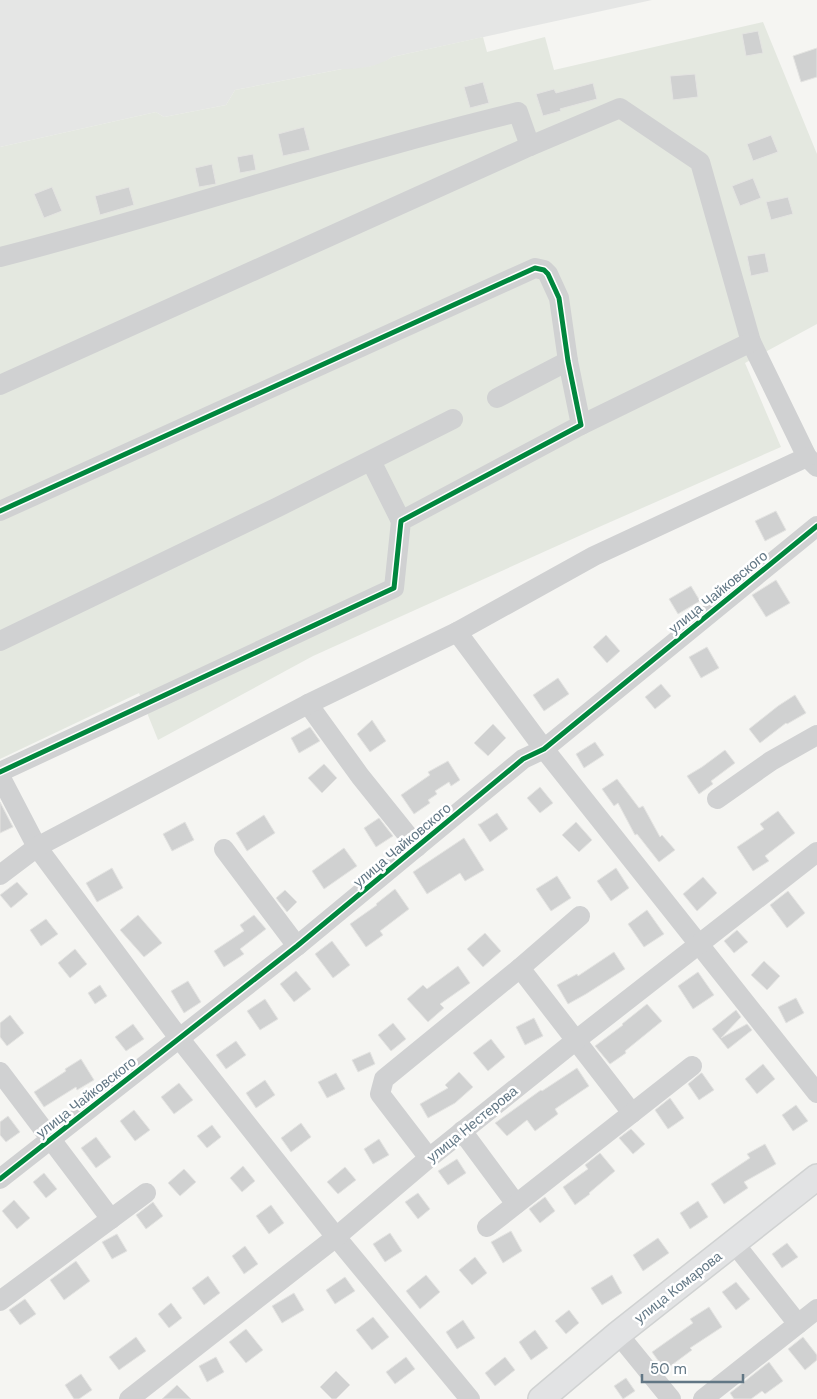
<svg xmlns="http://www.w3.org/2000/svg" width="817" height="1399" viewBox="0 0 817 1399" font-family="'DM Sans',sans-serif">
<rect width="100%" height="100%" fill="#f5f5f2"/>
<polygon fill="#e5e6e5" points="0,0 652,0 392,57 382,64 360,69 342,69 235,90 226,105 164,117 156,112 0,147"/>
<path fill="#e4e8e0" d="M763,22L817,154V324L745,363L781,447L599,527L313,656L158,740L139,693L0,759V147L156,112L164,117L226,105L235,90L342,69C360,69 377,67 392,57L483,37L487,52L545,37L554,70Z"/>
<g fill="#d0d1d1" stroke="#e4e4e2">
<polygon points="758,31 763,53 746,56 742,34"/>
<polygon points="817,48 817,77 801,82 793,56"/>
<polygon points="695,74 698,97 673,100 670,76"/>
<polygon points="483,82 489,103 470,108 464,87"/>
<polygon points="593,83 597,99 560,109 561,111 543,116 536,94 554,89 556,93"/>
<polygon points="304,127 310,150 283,156 278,134"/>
<polygon points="771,135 778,152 753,161 747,144"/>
<polygon points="253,154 256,170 240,173 237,157"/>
<polygon points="212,164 216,184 199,187 195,168"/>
<polygon points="753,178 761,198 740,206 732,186"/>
<polygon points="52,187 62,211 44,218 34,194"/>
<polygon points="129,187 134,205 100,215 95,196"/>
<polygon points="788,197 793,214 771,220 766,202"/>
<polygon points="765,253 769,272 751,276 747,256"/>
<polygon points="776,511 786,530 765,541 755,521"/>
<polygon points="776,580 790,603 766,617 752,595"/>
<polygon points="691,586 700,601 678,614 669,599"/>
<polygon points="606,635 620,651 607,663 593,647"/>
<polygon points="707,647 719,668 701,678 689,657"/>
<polygon points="558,678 569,694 544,711 533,695"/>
<polygon points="661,684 671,696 655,709 645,697"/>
<polygon points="795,695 806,713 787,724 786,723 760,743 749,729 778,706"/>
<polygon points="372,720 386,741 370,752 357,734"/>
<polygon points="493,724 506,738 488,756 474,743"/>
<polygon points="310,727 320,741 299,753 291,738"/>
<polygon points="595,742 604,755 584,768 576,754"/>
<polygon points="725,750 735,763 711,781 713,784 699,794 687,776 702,767"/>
<polygon points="448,761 460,780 451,786 449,782 435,791 437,794 428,800 430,803 414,814 401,795 430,775 428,772"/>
<polygon points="324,764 337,778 322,793 308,778"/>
<polygon points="617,779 639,808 643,806 660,837 662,835 675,850 659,862 637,834 635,835 618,803 614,806 602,789"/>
<polygon points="540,787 553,803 540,813 527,798"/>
<polygon points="0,802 13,827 0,833"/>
<polygon points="778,811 795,833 765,856 769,861 753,871 737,847 764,829 760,824"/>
<polygon points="497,813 508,829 490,842 478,824 480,824"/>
<polygon points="264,815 275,833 247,851 236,833"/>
<polygon points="379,818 393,836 376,847 364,828"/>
<polygon points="185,822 194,840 172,851 163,834"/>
<polygon points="576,822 592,840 579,852 562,835"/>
<polygon points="464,838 484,870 465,881 460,873 427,894 413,872"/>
<polygon points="344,848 357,866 324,889 312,871"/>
<polygon points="112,868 123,888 97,902 86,883"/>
<polygon points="616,868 629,888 611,901 597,881"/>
<polygon points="557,876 571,898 551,911 536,889"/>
<polygon points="703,877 717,893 697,911 683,894"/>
<polygon points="17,882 28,894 11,908 0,895"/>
<polygon points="395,889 409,909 380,931 383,935 366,947 350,924 377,905 376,904"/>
<polygon points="285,890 297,902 287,912 276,898"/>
<polygon points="788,891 805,913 787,928 770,905"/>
<polygon points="647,910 664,934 644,947 628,924"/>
<polygon points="138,915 162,943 144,957 120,930"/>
<polygon points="254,915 266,929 240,949 244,954 224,967 214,951 244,931 240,925"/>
<polygon points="46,919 58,934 41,946 30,930"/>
<polygon points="737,930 748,942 734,953 724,941"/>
<polygon points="485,933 501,951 483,967 467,949"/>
<polygon points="332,941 350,965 333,978 315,954"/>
<polygon points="75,949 87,964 70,978 58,963"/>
<polygon points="614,952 625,969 586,994 568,1004 557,985 577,974 578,976"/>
<polygon points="764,961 780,976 767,990 751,975"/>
<polygon points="458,966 470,983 440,1004 444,1008 428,1022 407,999 423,985 427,989"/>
<polygon points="296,971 311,989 294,1002 280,984"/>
<polygon points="698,972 714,995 693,1009 678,986"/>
<polygon points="188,981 201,1002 184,1013 171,991"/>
<polygon points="100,985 107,996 95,1004 88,993"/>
<polygon points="796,998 804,1013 786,1023 778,1007"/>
<polygon points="265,999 278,1019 260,1030 247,1011"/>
<polygon points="647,1004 662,1021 625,1051 626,1053 610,1064 595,1046 623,1025 622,1024"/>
<polygon points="736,1010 741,1017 721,1038 747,1024 752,1030 728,1049 712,1029"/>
<polygon points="10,1015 24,1033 7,1046 0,1037 0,1023"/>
<polygon points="534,1018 543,1036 525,1045 516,1027"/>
<polygon points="393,1023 406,1039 391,1051 378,1035"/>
<polygon points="133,1024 144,1039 126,1051 115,1037"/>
<polygon points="491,1039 505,1057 488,1071 473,1053"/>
<polygon points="236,1041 246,1055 226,1069 216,1055"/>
<polygon points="370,1052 375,1064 358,1072 352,1060"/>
<polygon points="81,1059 94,1080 77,1090 76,1087 44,1107 34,1092 66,1071 65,1069"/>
<polygon points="763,1064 775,1079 757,1094 745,1079"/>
<polygon points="577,1068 589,1086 555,1109 558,1114 535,1131 527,1120 507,1136 495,1123 541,1090 542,1091"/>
<polygon points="459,1072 473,1087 455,1103 428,1118 420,1104 448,1088 445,1085"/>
<polygon points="336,1073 345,1089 327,1098 318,1082"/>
<polygon points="701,1073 702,1073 714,1090 699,1100 688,1084"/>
<polygon points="265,1080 275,1095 256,1108 246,1093"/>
<polygon points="179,1083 193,1100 174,1114 161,1097"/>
<polygon points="670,1098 684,1118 668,1129 655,1110"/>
<polygon points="796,1105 808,1121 793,1131 782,1115"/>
<polygon points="134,1110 150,1130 135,1141 120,1121"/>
<polygon points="8,1116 20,1132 6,1142 0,1135 0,1122"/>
<polygon points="301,1123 311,1137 291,1152 281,1138"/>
<polygon points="212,1125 221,1137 207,1148 197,1136"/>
<polygon points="631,1129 645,1144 633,1154 619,1138"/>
<polygon points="96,1137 111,1157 96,1168 81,1148"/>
<polygon points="379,1139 389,1155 373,1164 364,1149"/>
<polygon points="765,1144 776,1164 744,1182 748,1188 724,1204 711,1184 750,1158 747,1154"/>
<polygon points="600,1153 615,1171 589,1193 590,1194 575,1205 563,1187 588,1169 585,1165"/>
<polygon points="457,1159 466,1173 448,1185 438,1171"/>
<polygon points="243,1166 255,1181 242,1192 230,1178"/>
<polygon points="345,1167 356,1180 338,1194 327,1182"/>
<polygon points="184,1169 196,1182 180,1196 168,1183"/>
<polygon points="44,1173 57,1189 46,1198 33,1182"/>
<polygon points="418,1193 430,1209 418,1219 405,1202"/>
<polygon points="545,1197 555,1211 540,1223 529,1209"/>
<polygon points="14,1200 30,1218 17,1229 2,1211"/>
<polygon points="698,1201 708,1217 690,1229 680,1213"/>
<polygon points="153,1202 163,1216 146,1229 136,1215"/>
<polygon points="271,1205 284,1223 269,1234 256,1216"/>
<polygon points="511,1231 522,1251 503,1263 491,1242"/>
<polygon points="390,1233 402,1251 385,1262 373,1244"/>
<polygon points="117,1234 127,1251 112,1259 102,1242"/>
<polygon points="658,1238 669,1253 643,1271 633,1255"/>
<polygon points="787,1243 798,1257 782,1268 772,1254"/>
<polygon points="245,1246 258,1264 244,1274 232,1256"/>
<polygon points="475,1257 487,1273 472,1285 459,1270"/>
<polygon points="76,1261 90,1281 64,1300 50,1280"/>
<polygon points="426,1275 440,1292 420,1309 406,1291"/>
<polygon points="612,1275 622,1293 602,1305 591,1288"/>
<polygon points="208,1276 220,1293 204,1305 192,1288"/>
<polygon points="345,1277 355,1291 335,1304 326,1290"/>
<polygon points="736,1282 750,1299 736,1310 722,1292"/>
<polygon points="294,1293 304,1310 282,1323 272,1306"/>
<polygon points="25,1299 36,1314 20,1325 9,1310"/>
<polygon points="171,1303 182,1318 169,1328 158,1314"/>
<polygon points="709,1307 722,1327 690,1348 692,1350 665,1370 652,1352 693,1323 690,1319"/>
<polygon points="569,1310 579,1323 566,1334 555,1321"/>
<polygon points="373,1317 389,1337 372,1350 356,1330"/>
<polygon points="463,1320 475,1338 457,1349 446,1332"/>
<polygon points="246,1329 263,1350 246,1363 229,1342"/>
<polygon points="535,1330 548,1348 531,1360 519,1342"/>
<polygon points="136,1337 146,1351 119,1370 109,1357"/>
<polygon points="803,1337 817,1355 817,1360 805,1370 788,1349"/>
<polygon points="216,1357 224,1372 207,1382 199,1366"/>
<polygon points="406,1357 415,1369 395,1384 386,1372"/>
<polygon points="505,1357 515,1370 495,1386 485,1373"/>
<polygon points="769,1362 783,1381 765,1394 762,1391 751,1399 734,1399 730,1393"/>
<polygon points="336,1371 350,1385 336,1399 332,1399 320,1387"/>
<polygon points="81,1374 92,1390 79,1399 74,1399 65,1385"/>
<polygon points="626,1378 635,1391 623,1399 614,1386"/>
<polygon points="177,1385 191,1399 162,1399"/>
</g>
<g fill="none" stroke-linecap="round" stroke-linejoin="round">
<g stroke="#d0d2d2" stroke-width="28">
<polyline id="major" points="541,1399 618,1334 817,1177"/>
</g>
<g stroke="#d0d1d2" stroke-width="20">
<path d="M0,257C174,213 343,154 518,112L530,146"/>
<polyline points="0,385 530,146 620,108 700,162 751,342 807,457 817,467"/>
<polyline points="497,398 568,361"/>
<polyline points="581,425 751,342"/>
<polyline points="371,461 401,521"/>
<polyline points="0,511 535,268 544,270 548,274 559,298 568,361 581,425 401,521 394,588 0,772"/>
<polyline points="457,632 544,749 817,1093"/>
<polyline points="0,641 278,507 453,419"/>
<polyline points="308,704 360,776 417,847"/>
<polyline points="0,776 37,847 179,1038 336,1237 470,1399"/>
<polyline points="717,799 771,761 817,735"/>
<polyline points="224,849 297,946"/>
<polyline points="0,875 37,847 308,704 457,632 594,556 807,457"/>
<polyline points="520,968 580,916"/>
<polyline points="0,1072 111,1219"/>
<polyline points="462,1131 516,1204"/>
<polyline points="429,1158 380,1094 384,1079 520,968 632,1113"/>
<polyline points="0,1179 297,946 523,759 544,749 817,526"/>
<polyline points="487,1227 692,1066"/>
<polyline points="734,1243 798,1324"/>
<polyline points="0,1301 146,1193"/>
<polyline points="618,1334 671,1399"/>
<polyline points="129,1399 336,1237 429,1158 575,1041 817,852"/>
<polyline points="703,1399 817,1309"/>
</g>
<use href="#major" stroke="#e2e3e4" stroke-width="25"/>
<g stroke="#fff" stroke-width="8">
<g id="cycleway">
<polyline points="0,511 535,268 544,270 548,274 559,298 568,361 581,425 401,521 394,588 0,772"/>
<polyline points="0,1179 297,946 523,759 544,749 817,526"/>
</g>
</g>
<use href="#cycleway" stroke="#00873e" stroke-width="5"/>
</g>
<g text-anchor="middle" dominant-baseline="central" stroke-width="5" stroke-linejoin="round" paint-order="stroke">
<g font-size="14" fill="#627785" stroke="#fff">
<text transform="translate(718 592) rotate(-39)">улица Чайковского</text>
<text transform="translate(402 845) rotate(-40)">улица Чайковского</text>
<text transform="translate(86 1097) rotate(-38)">улица Чайковского</text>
<text transform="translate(472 1124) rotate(-39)">улица Нестерова</text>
<text transform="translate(678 1287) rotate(-38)">улица Комарова</text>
</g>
</g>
<path d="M642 1374v8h101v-8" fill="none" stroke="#627785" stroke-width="2.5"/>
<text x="650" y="1374" font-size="15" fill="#627785" stroke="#ffffff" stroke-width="4" paint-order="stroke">50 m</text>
</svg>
